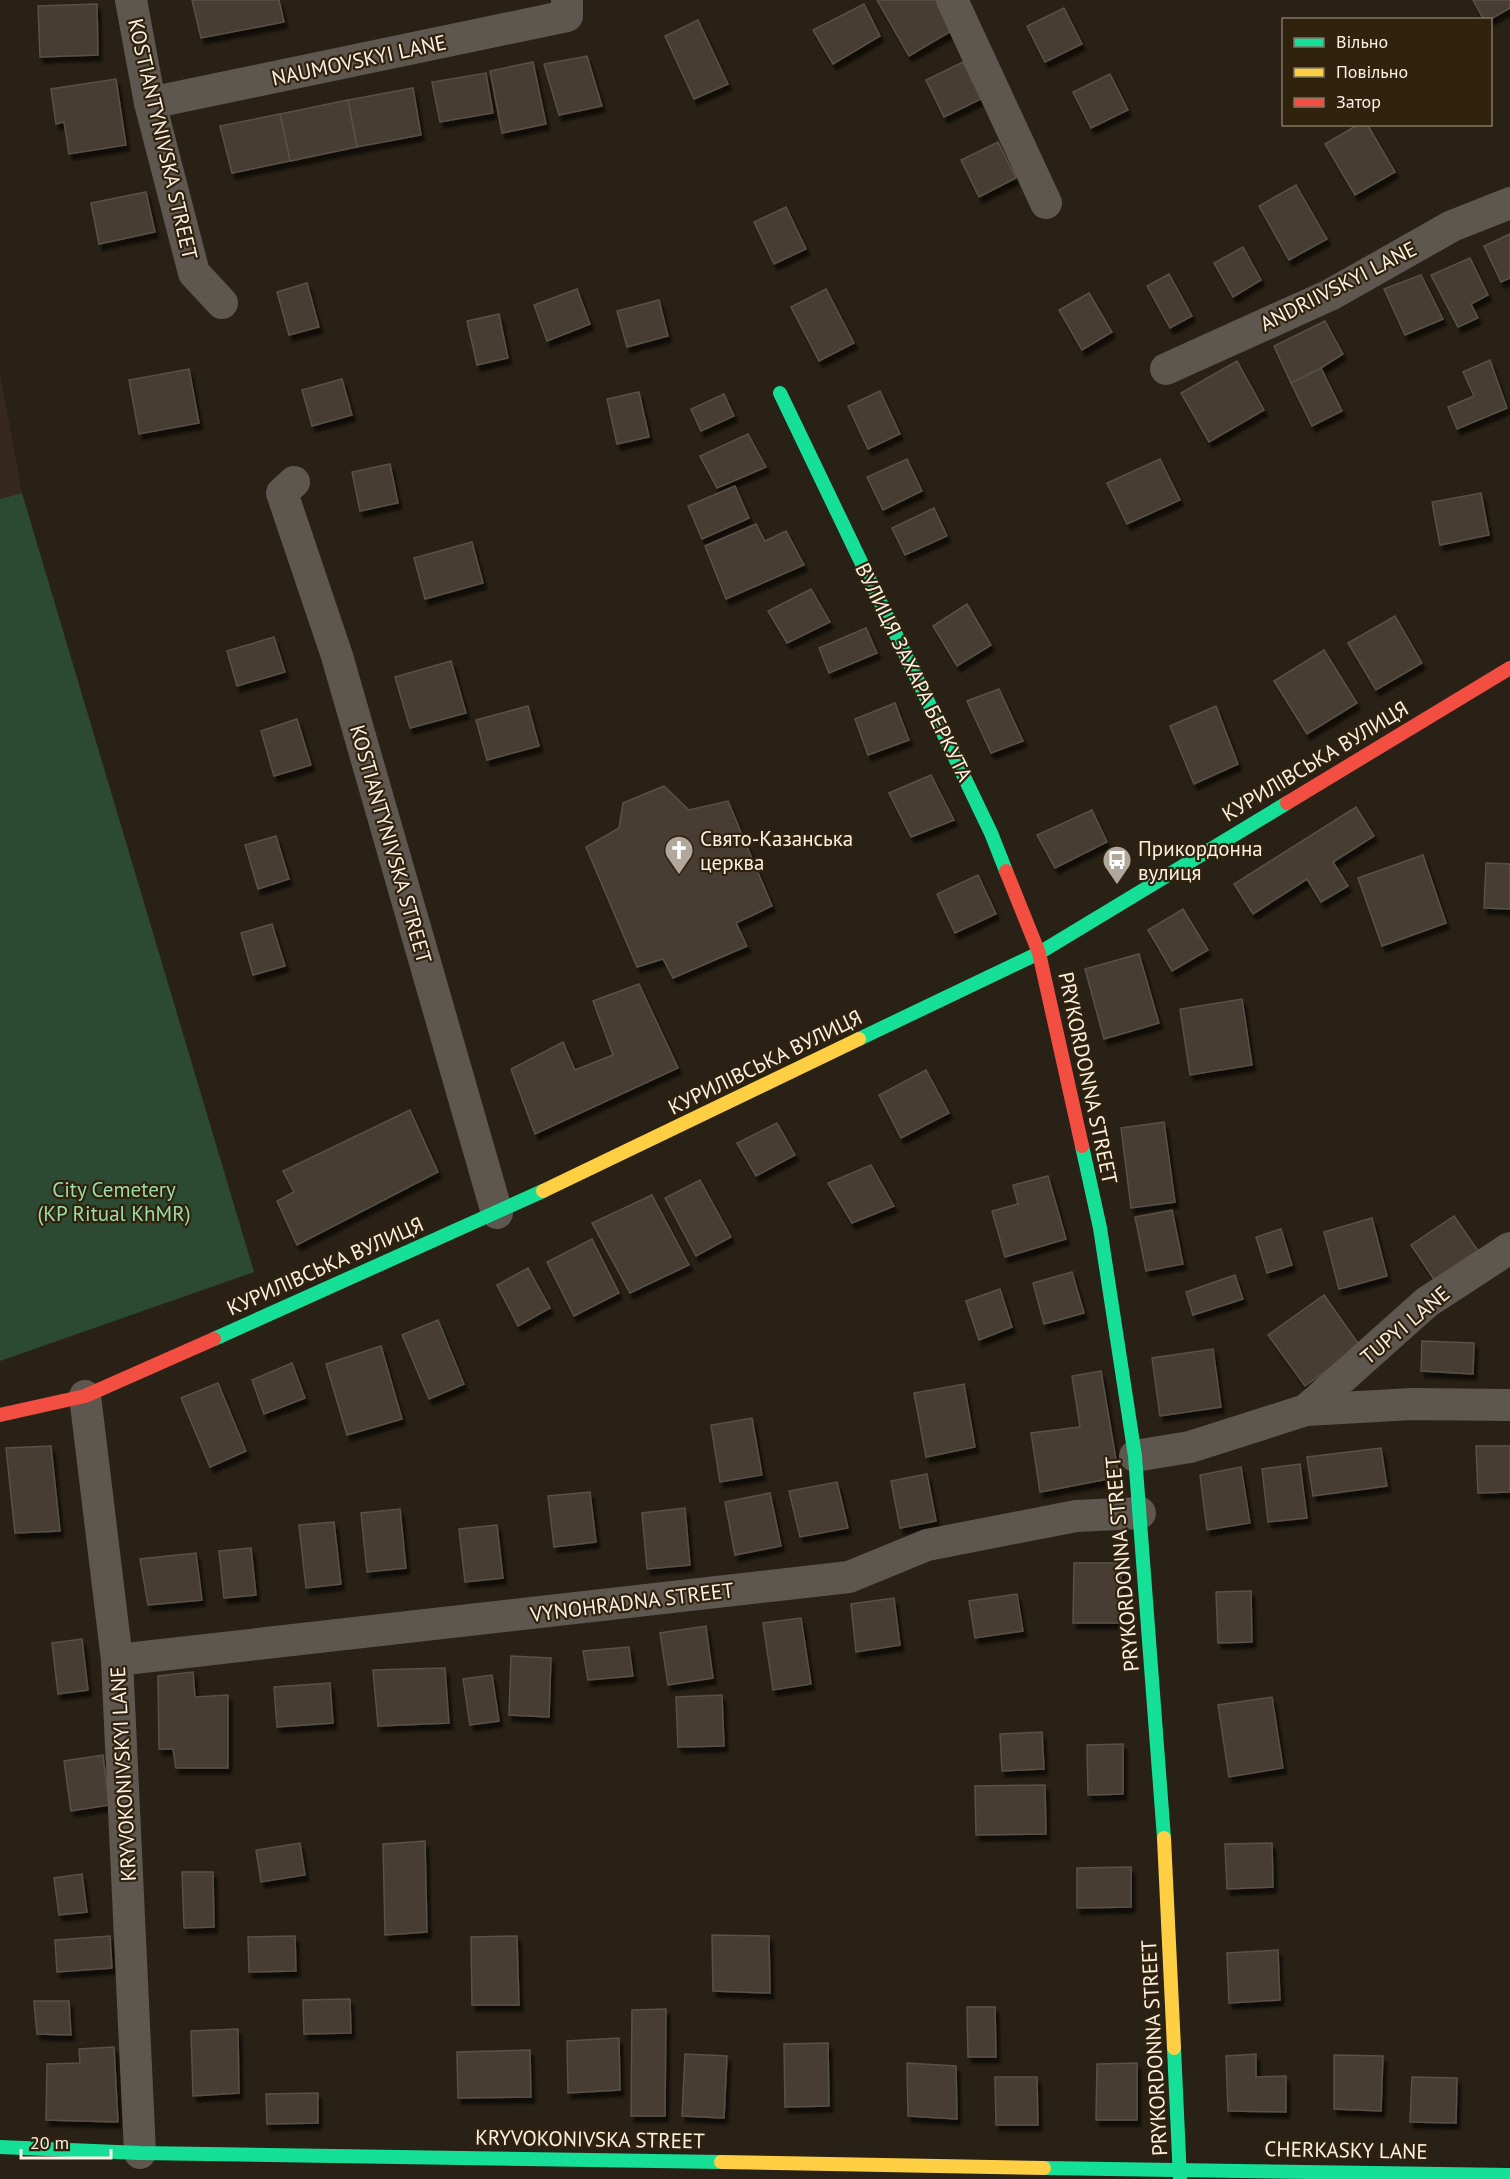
<svg xmlns="http://www.w3.org/2000/svg" width="1510" height="2179" viewBox="0 0 1510 2179" font-family="'PT Sans',sans-serif">
<defs>
<filter id="shadow"><feDropShadow dx="3.5" dy="6" stdDeviation="1.5" flood-color="#0009"/></filter>
</defs>
<rect width="100%" height="100%" fill="#292115"/>
<polygon fill="#36281d" points="0,373 22,493 0,499"/>
<polygon fill="#2c4932" points="22,493 254,1272 0,1361 0,499"/>
<g fill="#473d30" stroke="#595148" stroke-width="1.5" filter="url(#shadow)">
<polygon points="192,0 279,0 284,22 201,38"/>
<polygon points="877,0 937,0 953,30 909,56"/>
<polygon points="1473,0 1510,0 1510,8 1489,20 1484,20"/>
<polygon points="97,4 98,55 40,57 38,6"/>
<polygon points="864,4 880,36 833,64 813,30"/>
<polygon points="1064,8 1082,44 1045,62 1027,26"/>
<polygon points="698,20 728,84 694,99 665,36"/>
<polygon points="587,56 602,106 559,115 544,64"/>
<polygon points="533,62 546,124 502,133 490,71"/>
<polygon points="963,62 981,99 944,117 926,80"/>
<polygon points="486,73 493,113 440,122 432,82"/>
<polygon points="1110,74 1128,110 1091,128 1073,92"/>
<polygon points="116,79 126,145 69,154 64,122 56,124 51,89"/>
<polygon points="413,88 421,135 357,147 348,100"/>
<polygon points="348,100 357,147 290,161 280,114"/>
<polygon points="280,114 290,161 232,173 220,126"/>
<polygon points="1359,124 1367,124 1395,172 1355,195 1325,144"/>
<polygon points="998,142 1016,178 979,197 961,160"/>
<polygon points="1296,185 1327,239 1289,260 1259,206"/>
<polygon points="146,192 155,232 99,244 91,203"/>
<polygon points="786,207 806,249 774,264 754,222"/>
<polygon points="1510,234 1510,278 1501,282 1484,246"/>
<polygon points="1243,247 1261,280 1233,297 1214,263"/>
<polygon points="1470,258 1488,295 1471,304 1478,318 1458,327 1431,275"/>
<polygon points="1169,274 1192,316 1170,328 1147,286"/>
<polygon points="1421,275 1443,319 1405,335 1384,289"/>
<polygon points="307,283 319,327 289,335 277,292"/>
<polygon points="577,289 590,324 547,341 534,305"/>
<polygon points="826,289 854,343 819,361 791,307"/>
<polygon points="1089,293 1112,332 1082,350 1059,310"/>
<polygon points="659,300 668,336 627,347 617,311"/>
<polygon points="499,314 508,358 477,365 467,321"/>
<polygon points="1325,321 1343,354 1321,368 1291,383 1274,346"/>
<polygon points="1490,360 1507,408 1457,429 1448,407 1474,396 1463,372"/>
<polygon points="1237,361 1264,410 1209,442 1181,393"/>
<polygon points="1321,368 1342,411 1312,426 1291,383"/>
<polygon points="189,369 199,423 139,434 129,380"/>
<polygon points="342,379 352,415 312,426 302,390"/>
<polygon points="880,391 900,434 868,449 848,406"/>
<polygon points="639,392 649,437 617,444 607,399"/>
<polygon points="724,394 734,416 701,431 691,409"/>
<polygon points="748,434 766,467 717,488 700,456"/>
<polygon points="907,459 922,491 883,510 867,477"/>
<polygon points="1160,459 1180,500 1127,524 1107,483"/>
<polygon points="390,464 398,503 360,511 352,472"/>
<polygon points="735,486 749,518 702,539 688,506"/>
<polygon points="1481,493 1489,535 1440,545 1432,502"/>
<polygon points="934,508 947,536 905,555 892,528"/>
<polygon points="756,524 765,541 786,531 804,565 726,599 705,546"/>
<polygon points="472,542 483,583 425,599 414,558"/>
<polygon points="811,589 830,622 787,643 768,611"/>
<polygon points="967,604 991,645 957,666 933,626"/>
<polygon points="1395,616 1422,663 1376,690 1348,643"/>
<polygon points="866,628 877,653 829,673 819,648"/>
<polygon points="274,637 285,672 237,686 227,651"/>
<polygon points="1324,650 1357,703 1307,734 1274,681"/>
<polygon points="451,661 466,713 410,728 395,677"/>
<polygon points="999,689 1023,741 991,753 967,701"/>
<polygon points="895,703 909,740 868,755 855,719"/>
<polygon points="528,706 539,746 487,760 476,720"/>
<polygon points="1216,706 1238,764 1194,784 1170,726"/>
<polygon points="297,719 311,765 274,776 261,731"/>
<polygon points="931,775 954,820 911,837 889,793"/>
<polygon points="664,786 689,810 728,801 772,906 736,923 747,946 673,978 663,959 637,967 586,847 619,828 623,803"/>
<polygon points="1356,807 1374,836 1333,862 1348,886 1321,902 1307,879 1253,914 1234,884"/>
<polygon points="1092,810 1107,842 1055,868 1037,835"/>
<polygon points="276,836 289,879 258,889 245,845"/>
<polygon points="1423,855 1446,923 1382,946 1358,878"/>
<polygon points="1486,863 1510,864 1510,909 1484,908"/>
<polygon points="978,875 996,914 955,933 937,894"/>
<polygon points="1183,909 1208,950 1172,971 1148,930"/>
<polygon points="272,924 285,966 253,975 241,933"/>
<polygon points="1139,954 1159,1023 1104,1039 1085,969"/>
<polygon points="639,984 678,1068 535,1134 511,1069 563,1042 575,1070 613,1055 593,1001"/>
<polygon points="1242,999 1252,1065 1190,1075 1180,1009"/>
<polygon points="926,1070 949,1113 901,1138 879,1095"/>
<polygon points="410,1110 438,1172 297,1245 277,1201 294,1192 283,1171"/>
<polygon points="1164,1122 1175,1202 1131,1208 1121,1128"/>
<polygon points="777,1123 795,1155 756,1176 737,1143"/>
<polygon points="871,1165 894,1206 852,1223 828,1183"/>
<polygon points="1048,1176 1066,1239 1005,1257 992,1211 1018,1204 1013,1185"/>
<polygon points="700,1180 731,1237 696,1256 665,1198"/>
<polygon points="652,1195 689,1265 630,1293 592,1223"/>
<polygon points="1172,1210 1183,1264 1146,1271 1135,1217"/>
<polygon points="1454,1216 1481,1255 1437,1284 1411,1245"/>
<polygon points="1372,1218 1387,1276 1339,1289 1324,1232"/>
<polygon points="1281,1229 1292,1265 1267,1273 1256,1237"/>
<polygon points="592,1239 619,1293 574,1316 547,1262"/>
<polygon points="528,1268 550,1308 518,1326 497,1285"/>
<polygon points="1072,1272 1084,1313 1044,1324 1033,1283"/>
<polygon points="1235,1275 1243,1299 1193,1315 1186,1292"/>
<polygon points="1000,1289 1012,1327 979,1340 966,1301"/>
<polygon points="1324,1295 1360,1346 1305,1386 1268,1335"/>
<polygon points="438,1320 464,1384 429,1399 402,1335"/>
<polygon points="1422,1341 1474,1343 1473,1374 1421,1371"/>
<polygon points="381,1346 402,1419 347,1435 326,1364"/>
<polygon points="1213,1349 1221,1407 1160,1416 1152,1358"/>
<polygon points="292,1363 305,1398 264,1414 252,1380"/>
<polygon points="1101,1371 1119,1477 1040,1492 1031,1433 1080,1427 1072,1376"/>
<polygon points="218,1383 246,1451 210,1467 181,1398"/>
<polygon points="964,1384 975,1447 926,1457 914,1393"/>
<polygon points="752,1418 762,1475 720,1482 711,1425"/>
<polygon points="51,1446 60,1531 15,1533 6,1448"/>
<polygon points="1476,1446 1510,1446 1510,1492 1478,1493"/>
<polygon points="1381,1448 1387,1486 1313,1496 1307,1457"/>
<polygon points="1300,1464 1307,1518 1268,1522 1262,1469"/>
<polygon points="1241,1467 1250,1523 1207,1530 1200,1475"/>
<polygon points="927,1474 936,1521 900,1528 891,1481"/>
<polygon points="837,1482 848,1528 800,1537 789,1491"/>
<polygon points="590,1492 596,1542 554,1547 548,1496"/>
<polygon points="770,1493 781,1546 735,1555 725,1502"/>
<polygon points="685,1508 690,1565 647,1569 642,1513"/>
<polygon points="400,1509 406,1568 367,1572 361,1513"/>
<polygon points="334,1522 341,1584 306,1588 299,1525"/>
<polygon points="497,1525 503,1578 465,1582 459,1529"/>
<polygon points="251,1548 256,1595 224,1598 219,1551"/>
<polygon points="196,1553 202,1600 148,1605 140,1559"/>
<polygon points="1074,1563 1121,1563 1121,1623 1073,1623"/>
<polygon points="1251,1591 1252,1642 1218,1643 1216,1592"/>
<polygon points="1017,1594 1023,1631 975,1638 969,1601"/>
<polygon points="894,1598 900,1645 856,1652 851,1604"/>
<polygon points="801,1618 811,1684 773,1690 763,1623"/>
<polygon points="706,1626 713,1678 668,1685 660,1633"/>
<polygon points="82,1639 88,1690 58,1694 52,1643"/>
<polygon points="629,1647 633,1676 588,1680 583,1651"/>
<polygon points="511,1656 551,1658 549,1717 509,1715"/>
<polygon points="445,1668 449,1723 378,1726 373,1670"/>
<polygon points="193,1672 195,1697 228,1695 228,1768 176,1768 173,1749 159,1749 158,1676"/>
<polygon points="492,1675 499,1721 470,1725 463,1679"/>
<polygon points="330,1683 333,1723 277,1727 274,1687"/>
<polygon points="722,1695 724,1746 678,1747 676,1697"/>
<polygon points="1272,1697 1283,1768 1229,1777 1218,1705"/>
<polygon points="1042,1732 1044,1769 1002,1771 1000,1734"/>
<polygon points="1123,1744 1123,1794 1088,1795 1087,1745"/>
<polygon points="103,1755 109,1805 71,1811 64,1761"/>
<polygon points="1045,1785 1046,1834 976,1835 975,1786"/>
<polygon points="425,1841 427,1932 385,1935 383,1844"/>
<polygon points="300,1843 305,1875 261,1882 256,1850"/>
<polygon points="1272,1843 1273,1887 1227,1889 1225,1844"/>
<polygon points="1131,1867 1131,1907 1077,1908 1077,1868"/>
<polygon points="182,1872 213,1872 214,1927 184,1928"/>
<polygon points="82,1874 87,1912 59,1915 54,1878"/>
<polygon points="712,1935 769,1936 770,1993 713,1991"/>
<polygon points="110,1936 112,1968 57,1972 55,1940"/>
<polygon points="295,1936 296,1971 249,1972 248,1937"/>
<polygon points="517,1936 519,2005 472,2005 471,1937"/>
<polygon points="1278,1950 1280,2000 1229,2003 1227,1953"/>
<polygon points="350,1999 351,2033 304,2034 303,2000"/>
<polygon points="34,2001 69,2001 71,2035 37,2034"/>
<polygon points="967,2007 995,2007 996,2057 968,2057"/>
<polygon points="666,2009 665,2116 631,2116 632,2010"/>
<polygon points="238,2029 239,2093 193,2096 191,2031"/>
<polygon points="619,2038 620,2090 568,2093 567,2041"/>
<polygon points="828,2043 829,2106 785,2107 784,2044"/>
<polygon points="114,2047 118,2122 46,2120 47,2064 80,2063 79,2049"/>
<polygon points="530,2050 531,2097 458,2098 457,2052"/>
<polygon points="685,2054 727,2056 724,2118 682,2116"/>
<polygon points="1256,2054 1256,2077 1286,2076 1286,2112 1228,2111 1226,2056"/>
<polygon points="1334,2055 1383,2056 1381,2111 1334,2109"/>
<polygon points="907,2063 956,2066 957,2119 908,2116"/>
<polygon points="1137,2063 1137,2120 1096,2120 1097,2064"/>
<polygon points="995,2077 1037,2077 1038,2125 996,2125"/>
<polygon points="1412,2077 1457,2078 1456,2123 1410,2122"/>
<polygon points="318,2093 318,2123 267,2124 266,2094"/>
</g>
<g fill="none" stroke-linecap="round" stroke-linejoin="round">
<g stroke="#5e5750" stroke-width="32">
<polyline points="131,0 150,103 194,273 222,303"/>
<polyline points="952,0 1046,203"/>
<polyline points="150,103 567,16 567,0"/>
<polyline points="1166,369 1330,295 1452,226 1510,203"/>
<polyline points="294,482 282,493 337,656 497,1213"/>
<polyline points="85,1396 117,1660 140,2153"/>
<polyline points="1306,1410 1427,1302 1510,1248"/>
<polyline points="1135,1456 1190,1447 1306,1410 1412,1404 1510,1405"/>
<polyline points="117,1660 849,1577 927,1545 1076,1516 1140,1513"/>
</g>
<g stroke="#16e098" stroke-width="14">
<polyline points="780,393 991,833 1006,871"/>
<polyline points="859,1039 1039,953 1287,803"/>
<polyline points="1082,1146 1100,1228 1135,1456 1164,1838"/>
<polyline points="214,1339 543,1191"/>
<polyline points="1174,2048 1180,2179"/>
<polyline points="0,2147 140,2153 721,2162"/>
<polyline points="1044,2168 1510,2175"/>
</g>
<g stroke="#ffcf43" stroke-width="14">
<polyline points="543,1191 859,1039"/>
<polyline points="1164,1838 1174,2048"/>
<polyline points="721,2162 1044,2168"/>
</g>
<g stroke="#f24e42" stroke-width="14">
<polyline points="1287,803 1510,668"/>
<polyline points="1006,871 1039,953 1082,1146"/>
<polyline points="0,1415 85,1396 214,1339"/>
</g>
</g>
<defs>
<g id="church-pin" transform="scale(1.5)"><path d="M0 17L-7.5 6A9.5 9.5 0 1 1 7.5 6Z" fill="#b1a89b" stroke="#31220d"/><path d="M-1.2-6h2.4v3.5h3.3v2.4h-3.3V6h-2.4V-.1h-3.3v-2.4h3.3Z" fill="#fff"/></g>
<g id="bus-pin" transform="scale(1.5)"><path d="M0 17L-7.5 6A9.5 9.5 0 1 1 7.5 6Z" fill="#b1a89b" stroke="#31220d"/><path d="M-5-6H5V4H4V6H2V4H-2V6H-4V4H-5ZM-3.5-4V0h7V-4ZM-3.5 1.2v1.5H-2V1.2ZM2 1.2v1.5H3.5V1.2Z" fill="#fff"/></g>
</defs>
<g fill-rule="evenodd">
<use href="#church-pin" x="679" y="850"/>
<use href="#bus-pin" x="1117" y="860"/>
</g>
<g text-anchor="middle" dominant-baseline="central" stroke-width="4.5" stroke-linejoin="round" paint-order="stroke">
<g font-size="21" fill="#faf0e3" stroke="#31220d">
<text transform="translate(359 60) rotate(-12)">NAUMOVSKYI LANE</text>
<text transform="translate(163 139) rotate(77)">KOSTIANTYNIVSKA STREET</text>
<text transform="translate(1338 286) rotate(-27)">ANDRIIVSKYI LANE</text>
<text transform="translate(914 672) rotate(64)">ВУЛИЦЯ ЗАХАРА БЕРКУТА</text>
<text transform="translate(1315 761) rotate(-31)">КУРИЛІВСЬКА ВУЛИЦЯ</text>
<text transform="translate(391 844) rotate(74)">KOSTIANTYNIVSKA STREET</text>
<text transform="translate(765 1062) rotate(-26)">КУРИЛІВСЬКА ВУЛИЦЯ</text>
<text transform="translate(1088 1078) rotate(78)">PRYKORDONNA STREET</text>
<text transform="translate(325 1266) rotate(-24)">КУРИЛІВСЬКА ВУЛИЦЯ</text>
<text transform="translate(1405 1325) rotate(-40)">TUPYI LANE</text>
<text transform="translate(1122 1564) rotate(-95)">PRYKORDONNA STREET</text>
<text transform="translate(632 1602) rotate(-7)">VYNOHRADNA STREET</text>
<text transform="translate(123 1774) rotate(-93)">KRYVOKONIVSKYI LANE</text>
<text transform="translate(1154 2048) rotate(-93)">PRYKORDONNA STREET</text>
<text transform="translate(590 2139) rotate(1)">KRYVOKONIVSKA STREET</text>
<text transform="translate(1346 2150) rotate(1)">CHERKASKY LANE</text>
</g>
<g font-size="21" fill="#faf0e3" stroke="#31220d" text-anchor="start">
<text x="700" y="838">Свято-Казанська<tspan x="700" dy="24">церква</tspan></text>
<text x="1138" y="848">Прикордонна<tspan x="1138" dy="24">вулиця</tspan></text>
</g>
<g font-size="21" fill="#99dea9" stroke="#31220d">
<text x="114" y="1189">City Cemetery<tspan x="114" dy="24">(KP Ritual KhMR)</tspan></text>
</g>
</g>
<rect x="1282" y="18" width="210" height="108" fill="#31220d" stroke="#817463" stroke-width="1.5"/>
<rect x="1294" y="38" width="30" height="9" fill="#16e098" stroke="#817463" stroke-width="1.5"/>
<text x="1336" y="48" font-size="18" fill="#faf0e3">Вільно</text>
<rect x="1294" y="68" width="30" height="9" fill="#ffcf43" stroke="#817463" stroke-width="1.5"/>
<text x="1336" y="78" font-size="18" fill="#faf0e3">Повільно</text>
<rect x="1294" y="98" width="30" height="9" fill="#f24e42" stroke="#817463" stroke-width="1.5"/>
<text x="1336" y="108" font-size="18" fill="#faf0e3">Затор</text>
<path d="M21 2149v9h90v-9" fill="none" stroke="#faf0e3" stroke-width="3"/>
<text x="30" y="2149" font-size="18" fill="#faf0e3" stroke="#31220d" stroke-width="4.5" paint-order="stroke">20 m</text>
</svg>
